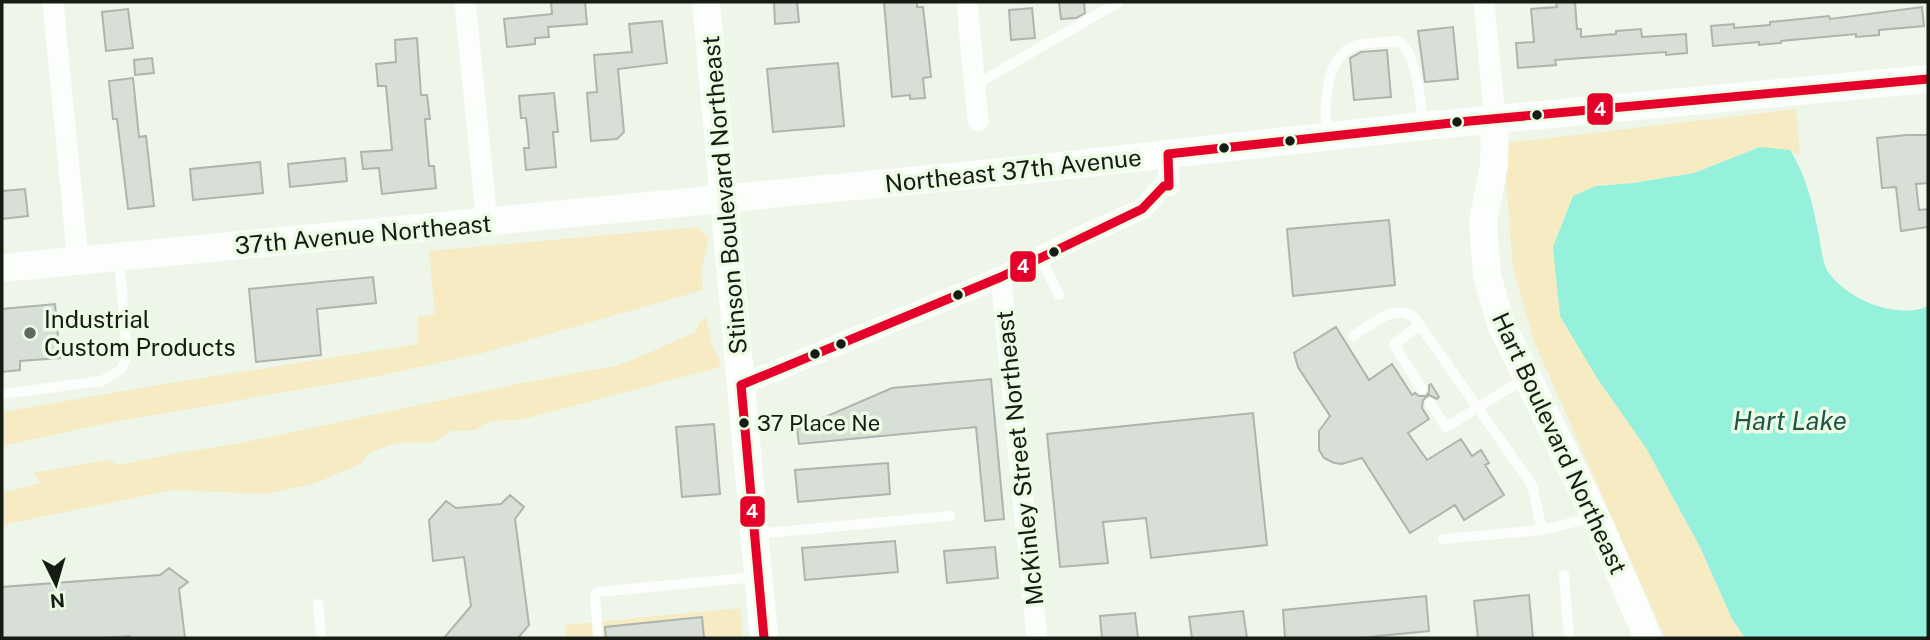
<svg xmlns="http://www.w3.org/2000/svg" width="1930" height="640" font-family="'Public Sans',sans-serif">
	<rect width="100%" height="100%" fill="#edf6e9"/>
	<path fill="#f6ebc2" d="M1796,109L1800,154L1760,147L1694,173L1629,183L1596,186L1646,448L1700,547L1732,619L1746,638H1665L1534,341L1513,268L1506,180V143Z
		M697,227L708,238V242L701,272L703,290L479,354L383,375L108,423L2,446V412L165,384L418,344V317L435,314L429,251Z
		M706,317L712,347L719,358L720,367L520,420L490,421L475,430L451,431L434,442L397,443L371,452L366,455L362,463L313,484L265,494L172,490L2,525V493L41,483L33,473L108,460L119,465L183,452L241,443L522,383L615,366L635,359L695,332L701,320Z
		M740,608L743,638H566L565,625Z"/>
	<path fill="#95f1dc" d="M1760,147L1790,150C1807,177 1813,206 1819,236C1821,246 1822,259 1826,268C1834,285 1863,303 1881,307C1896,311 1914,313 1928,306V638H1745L1732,619L1700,547L1646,448L1597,378L1560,316L1553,247L1573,196L1596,186L1633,183L1694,173Z"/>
	<path fill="#d7dfd7" stroke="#adb5ac" stroke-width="2" d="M551,2H585L587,24L548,27L549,37L535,38V44L507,47L504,19L552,14Z
		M774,2H797L799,22L775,24Z
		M884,2H917V7H923L931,77L923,78L925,98L910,99V95L892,97Z
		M1059,2H1084L1085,13L1076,18L1061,19Z
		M1556,2H1575L1577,29H1581V37L1616,34V31L1641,29L1642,37L1686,34L1687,53L1666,55V52L1555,60L1556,65L1518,68L1516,43L1534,42L1531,9L1557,7Z
		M1922,7L1924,26L1879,30V35L1856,37V34L1781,41V43L1759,45V42L1713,46L1711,26L1734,24V28L1770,25V22L1829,16L1830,19Z
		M1032,8L1035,38L1011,40L1009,10Z
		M128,9L133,48L106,51L102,12Z
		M662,21L667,63L618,69L624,132L617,139L591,141L587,93L597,92L594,55L632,52L629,24Z
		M1453,27L1458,79L1425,82L1418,31Z
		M417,38L421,95H427L430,119H425L429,166H434L436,188L382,194L379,168L363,169L361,152L392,150L386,86H378L376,64L396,62L395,40Z
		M1387,50L1391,97L1354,100L1350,58L1361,52Z
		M152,58L154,73L135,75L134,60Z
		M838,63L844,126L773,132L767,69Z
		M133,78L139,137L146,136L154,206L128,209L117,119H113L109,81Z
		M554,93L558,132H553L556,167L526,170L524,148H529L528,135L526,118H521L519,96Z
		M1907,135H1928V183L1916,184L1919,210L1928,209V227L1901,231L1896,187L1882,188L1877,138Z
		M345,158L347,181L290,187L288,164Z
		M260,162L263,193L193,200L190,169Z
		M25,189L28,216L2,219V191Z
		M1389,220L1395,285L1293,296L1287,229Z
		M373,277L376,303L317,309L321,355L256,362L249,289Z
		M55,304L60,358L20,361V370L2,372V309Z
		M1336,327L1369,380L1392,364L1412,395L1415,393L1419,396H1426L1429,392V385L1431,384L1439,397L1437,399L1429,395L1423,400L1422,408L1429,419L1408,433L1427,460L1461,439L1472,456L1481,450L1489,463L1485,465L1504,495L1464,520L1455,505L1410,533L1362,458L1342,464L1334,463L1324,458L1319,450V431L1330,416L1298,367L1294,353Z
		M991,379L1004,519L985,521L976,427L799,444L797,429L892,388Z
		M1253,413L1267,545L1151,558L1146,518L1103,522L1108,563L1060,567L1047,434Z
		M714,424L720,494L682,497L676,427Z
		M888,463L890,494L798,502L795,470Z
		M510,495L524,507L515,519L529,625L518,638H444L471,606L464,557L433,561L429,520L446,501L456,508L501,504Z
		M895,541L898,572L805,580L802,548Z
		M995,547L998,578L947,583L944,551Z
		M169,568L188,582L179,589L185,638H130V636L102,638H2V587L160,575Z
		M1529,595L1533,638H1478L1474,601Z
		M1426,596L1429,631L1359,638H1285L1283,610Z
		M1243,611L1247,638H1192L1189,617Z
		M1135,613L1138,638H1102L1100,616Z
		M702,617L704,638H606L605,627Z"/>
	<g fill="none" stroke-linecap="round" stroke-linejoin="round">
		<path stroke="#fcfefc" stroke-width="10" d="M975,85L1119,2
			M1327,136C1324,109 1324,58 1354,46C1367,41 1384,43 1398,41C1417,51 1421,105 1423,126
			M1040,257L1059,295
			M1419,325L1394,345L1422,389
			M1353,336C1371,325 1393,303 1414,317L1532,485L1542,530L1595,517
			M2,394L102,381L122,369L127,354L119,257
			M1430,403L1446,427L1527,377
			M755,534L950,516
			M1443,539L1542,530
			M1564,575L1569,638
			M318,604L321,638
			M598,638L595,595L598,592L756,577"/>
		<path stroke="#fcfefc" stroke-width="21" d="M53,2L78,261
			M465,2L487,223
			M967,2L978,121
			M1484,2L1495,120
			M1001,277L1037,638
			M741,385L1001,277L1080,237L1142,209L1164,186H1169L1168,154"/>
		<path stroke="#fcfefc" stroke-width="28" d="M706,2L764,638
			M1495,120L1494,165L1483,223L1487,275L1501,324L1599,524L1648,638
			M2,268L1023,170L1423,126L1928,79"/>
		<g stroke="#ecfbe4" stroke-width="14">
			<path id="bus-1" d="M1168,154L1470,121L1928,79
				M741,385L1001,277L1142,209L1164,186H1169L1168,154
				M741,385L764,638"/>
		</g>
		<use href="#bus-1" stroke="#e4002b" stroke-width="9"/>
	</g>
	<g fill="#161b13" stroke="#ecfbe4" stroke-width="2.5">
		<circle cx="1537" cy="115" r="6"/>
		<circle cx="1457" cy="122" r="6"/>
		<circle cx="1290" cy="141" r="6"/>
		<circle cx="1224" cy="148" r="6"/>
		<circle cx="1054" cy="252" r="6"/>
		<circle cx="958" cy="295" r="6"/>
		<circle cx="841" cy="344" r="6"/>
		<circle cx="815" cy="354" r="6"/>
		<circle cx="744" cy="423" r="6"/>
	</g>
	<circle fill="#61685e" stroke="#ecfbe4" stroke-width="2.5" cx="30" cy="333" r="7"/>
	<g text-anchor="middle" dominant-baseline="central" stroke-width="7" stroke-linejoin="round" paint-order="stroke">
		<g font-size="22" fill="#161b13" stroke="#ecfbe4" text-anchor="start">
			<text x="757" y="423">37 Place Ne</text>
		</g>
		<g font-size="24" fill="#161b13" stroke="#ecfbe4">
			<text transform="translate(1013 170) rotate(-6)">Northeast 37th Avenue</text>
			<text transform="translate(724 195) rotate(-95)">Stinson Boulevard Northeast</text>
			<text transform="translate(363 234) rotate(-5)">37th Avenue Northeast</text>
			<text transform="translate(1560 443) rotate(65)">Hart Boulevard Northeast</text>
			<text transform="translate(1019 458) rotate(-96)">McKinley Street Northeast</text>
		</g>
		<g font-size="24" fill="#161b13" stroke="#ecfbe4" text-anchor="start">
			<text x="44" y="319">Industrial<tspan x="44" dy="28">Custom Products</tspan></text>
		</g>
		<g font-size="26" font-style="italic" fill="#1e554b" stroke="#ecfbe4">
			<text x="1790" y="420">Hart Lake</text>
		</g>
	</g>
	<g stroke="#ecfbe4" stroke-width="2.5">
		<rect x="1586" y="92" width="28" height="34" rx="7" fill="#e4002b"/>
		<rect x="1009" y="250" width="28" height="33" rx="7" fill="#e4002b"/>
		<rect x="739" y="495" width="27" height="33" rx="7" fill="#e4002b"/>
	</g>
	<g font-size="19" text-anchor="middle" font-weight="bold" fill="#fff">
		<text x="1600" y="116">4</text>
		<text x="1023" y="273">4</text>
		<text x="752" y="518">4</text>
	</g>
	<rect width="1930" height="640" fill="none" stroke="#161b13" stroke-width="7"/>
	<g transform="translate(56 584) rotate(175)" stroke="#ecfbe4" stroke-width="5" paint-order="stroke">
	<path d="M0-5L12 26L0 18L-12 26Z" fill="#161b13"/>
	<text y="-10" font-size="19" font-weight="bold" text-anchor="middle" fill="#161b13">N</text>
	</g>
</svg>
